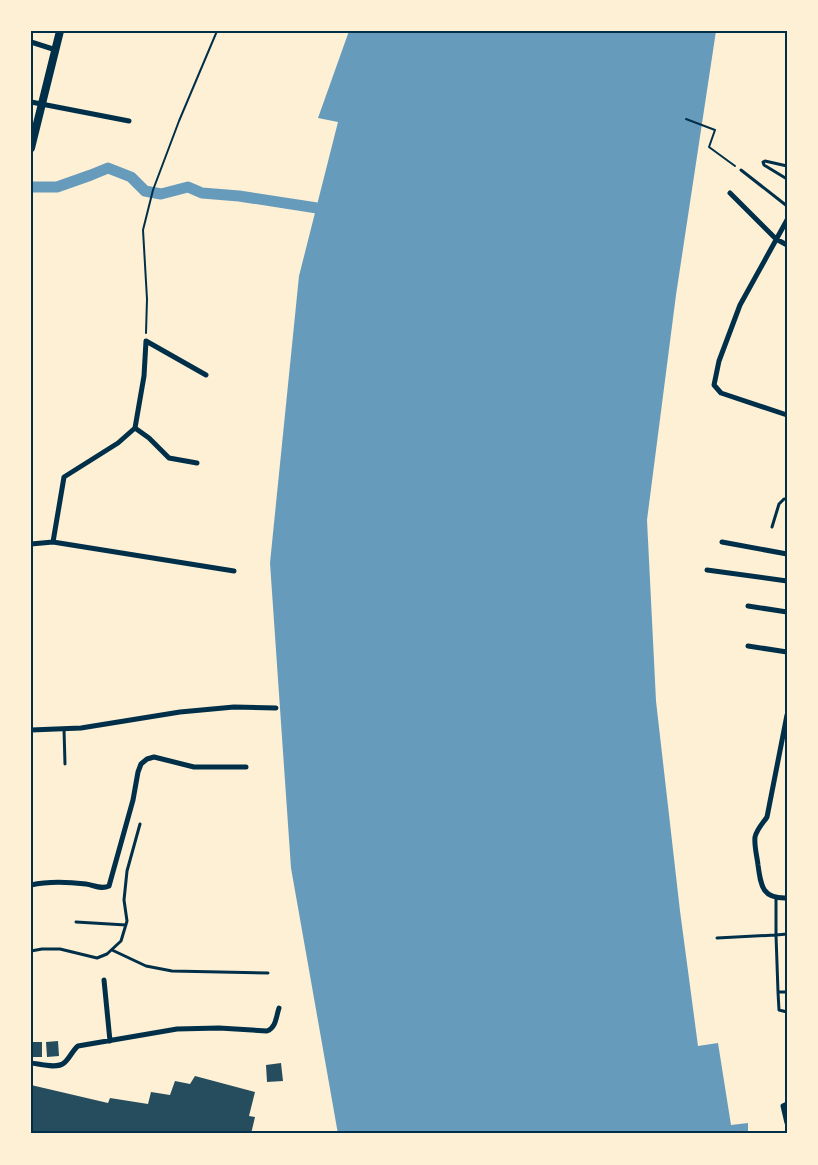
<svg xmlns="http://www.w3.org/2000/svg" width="818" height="1165" font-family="Spectral,serif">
	<rect width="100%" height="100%" fill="#fdf0d5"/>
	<path fill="#669bbc" d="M349,31H716L676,295L647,520L656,701L680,911L698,1046L718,1043L731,1125L748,1123V1134H338L291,868L270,563L299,276L338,122L318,118Z"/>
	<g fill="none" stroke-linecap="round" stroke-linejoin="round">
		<path stroke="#669bbc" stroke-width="11" d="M31,187H57L91,175L108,168L131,177L145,191L161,194L188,187L202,193L239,196L330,210"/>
	</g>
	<path fill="#264d5e" d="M58,1041L59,1056L47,1057L46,1042Z
		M31,1042H42V1057H31Z
		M281,1063L283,1081L267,1082L266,1065Z
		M195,1076L255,1092L249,1116L255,1117L251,1134H31V1085L108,1103L110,1098L148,1104L151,1092L170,1095L175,1081L190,1084Z"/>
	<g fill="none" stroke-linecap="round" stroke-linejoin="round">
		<path stroke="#003049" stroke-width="2" d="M686,119L715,130L709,147L735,166
			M146,333L147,299L143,230L153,190L179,121L217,31"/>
		<path stroke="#003049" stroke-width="3" d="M787,166L765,161L763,162L764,165L787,179
			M741,170L787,206
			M772,527L779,504L784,499H787
			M64,729L65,764
			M776,899V935L787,934
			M76,922L126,925
			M717,938L776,935L778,992H787
			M112,950L146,966L172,971L268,973
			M31,951L42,949H60L97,958L107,954L121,941L127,921L124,900L127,871L140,824
			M778,992L779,1010L787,1012"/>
		<path stroke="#003049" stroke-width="5" d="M31,42L56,50
			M31,102L129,121
			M730,193L776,239L787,245
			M787,220L740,305L719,361L714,385L721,393L787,415
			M135,428L149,438L169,458L197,463
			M53,542L64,477L118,443L135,428L144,376L146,341L206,375
			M722,542L787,554
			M31,544L53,542L234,571
			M707,570L787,581
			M748,606L787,612
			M748,646L787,652
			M787,715L767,817C763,823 757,829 755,837C754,846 757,856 758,865C761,886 762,899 787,898
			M31,730L81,728L180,712L234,707L276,708
			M31,885C49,881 68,882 86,884C94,885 101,890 109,886L133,800L138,772L141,764L147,759L154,757L194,767H246
			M104,980L110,1041
			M31,1063C40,1064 57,1069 64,1063C70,1058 72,1051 78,1046L177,1029L219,1028L267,1031C276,1028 276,1017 279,1008
			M787,1104L783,1106L787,1123"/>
		<path stroke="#003049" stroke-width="8" d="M31,148L60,31"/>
	</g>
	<rect width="818" height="1165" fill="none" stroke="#fdf0d5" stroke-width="65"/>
	<rect x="32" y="32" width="754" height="1100" fill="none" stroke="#003049" stroke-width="2"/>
</svg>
